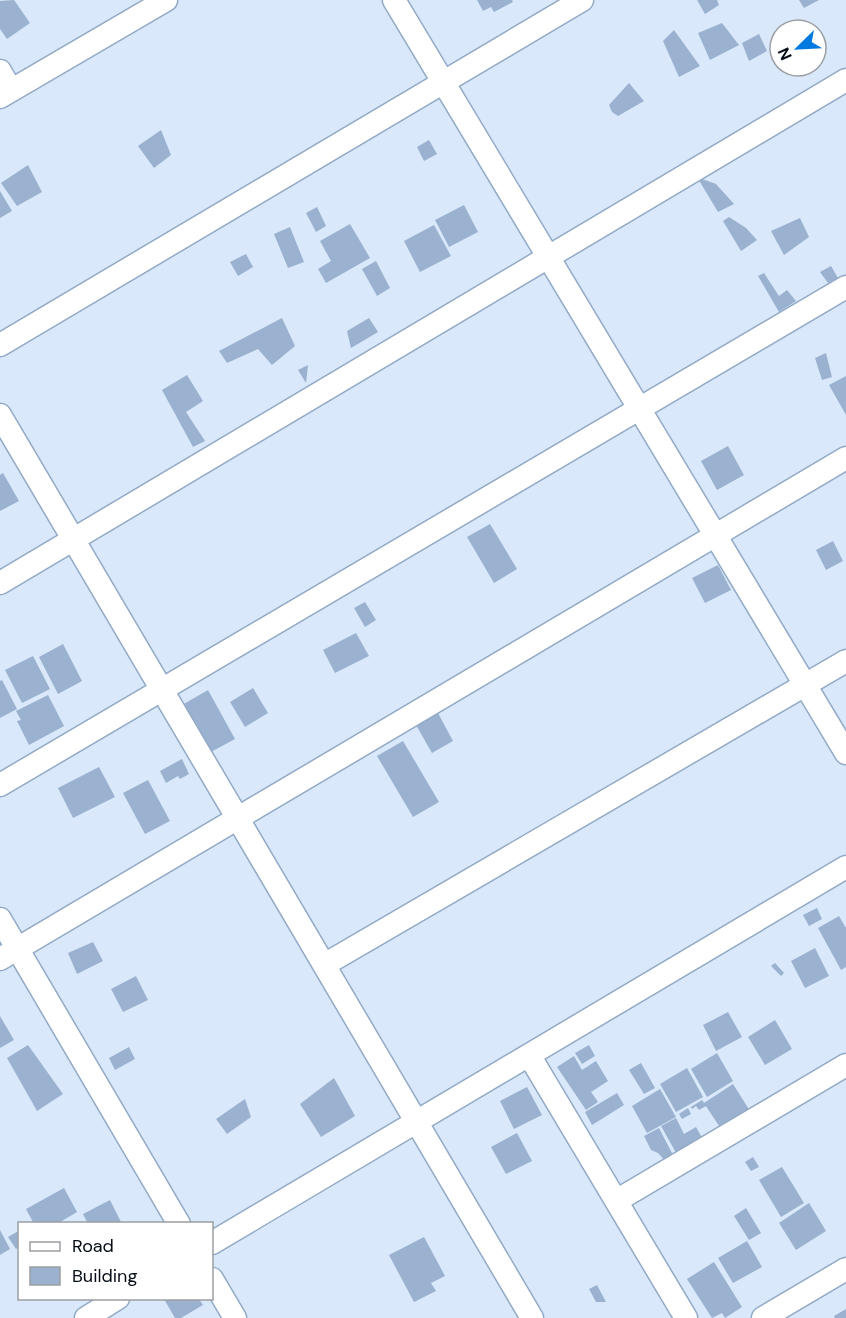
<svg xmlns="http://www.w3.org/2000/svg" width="846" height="1318" font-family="'DM Sans',sans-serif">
	<rect width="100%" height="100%" fill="#d9e8fa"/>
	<path fill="#9ab2cf" d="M14,0L30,23L7,39L0,29V1Z
		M477,0H512L513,2L494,12L491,7L483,11Z
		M697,0H717L719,5L705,14Z
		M799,0H819L804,8Z
		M722,23L739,45L710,60L698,33Z
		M674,30L700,66L679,77L663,41Z
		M759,34L767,51L749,61L742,43Z
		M629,83L644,101L618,116L612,112L609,105Z
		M161,130L171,155L154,168L138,146Z
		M429,140L437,154L424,161L417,147Z
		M28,165L42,192L17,206L1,183Z
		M697,177L716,184L734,204L718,212Z
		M0,191L12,211L0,218Z
		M464,205L478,232L449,247L435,220Z
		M317,207L326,226L316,232L306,213Z
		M729,217L746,228L757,240L741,251L723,221Z
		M800,218L809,237L784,255L771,231Z
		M350,224L370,258L326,283L318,269L331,261L320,241Z
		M434,225L451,256L420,272L404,241Z
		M290,227L304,262L288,268L274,234Z
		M246,254L253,267L238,276L230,262Z
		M376,261L390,288L377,296L362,269Z
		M831,266L838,278L828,283L820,272Z
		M764,273L779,296L787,290L796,301L779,312L758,276Z
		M282,318L295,346L272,365L258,349L227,363L219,351Z
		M369,318L378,332L351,348L347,331Z
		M826,353L832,377L822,380L815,358Z
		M308,365L306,383L298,370Z
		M187,375L203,401L186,412L205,441L193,447L162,390Z
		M846,376V415L829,385Z
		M728,446L744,475L717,490L701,461Z
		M3,473L19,501L0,511V475Z
		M490,524L517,569L494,583L467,537Z
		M833,541L843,561L826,570L816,550Z
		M718,565L731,590L705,603L692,578Z
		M365,602L376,620L365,627L354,608Z
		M356,633L369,656L335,673L323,650Z
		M63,644L82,681L58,694L39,657Z
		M33,656L50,689L22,703L5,670Z
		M2,680L17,709L0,718V681Z
		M253,688L268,713L245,727L230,702Z
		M208,690L235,739L209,753L182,705Z
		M48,695L64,726L29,745L17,721L21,720L16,711Z
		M438,713L453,741L432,753L416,725Z
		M403,741L439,802L413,817L377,756Z
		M182,759L189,774L180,779L178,776L166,783L160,771Z
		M99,767L115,797L73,818L58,788Z
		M148,780L170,821L145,834L123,793Z
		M817,908L822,919L809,926L803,915Z
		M839,916L846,928V967L841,970L818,928Z
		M93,942L103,961L77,974L68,953Z
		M815,948L829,976L805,988L791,961Z
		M775,963L784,973L781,976L771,966Z
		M136,976L148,1000L123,1012L111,989Z
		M728,1012L742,1037L716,1051L703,1025Z
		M0,1016L14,1040L0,1048Z
		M775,1020L792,1049L765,1065L748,1037Z
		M28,1045L63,1094L37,1111L7,1058Z
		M589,1045L595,1056L582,1064L575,1053Z
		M129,1047L135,1059L115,1070L109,1058Z
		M717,1053L733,1081L707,1097L691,1069Z
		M574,1056L582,1070L596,1061L608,1081L591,1092L598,1102L586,1110L557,1067Z
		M641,1063L655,1088L644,1094L629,1070Z
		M687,1068L703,1097L676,1112L660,1084Z
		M334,1078L355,1116L321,1137L300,1104Z
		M733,1084L750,1111L721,1129L704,1103Z
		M527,1087L542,1115L514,1129L500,1101Z
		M660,1089L676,1117L647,1133L632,1106Z
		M617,1093L624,1105L592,1125L585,1112Z
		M245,1099L251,1117L227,1134L216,1119Z
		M702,1100L706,1106L699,1110L696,1106L692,1109L691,1107Z
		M688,1108L691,1114L682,1119L679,1114Z
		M676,1118L684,1134L696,1127L705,1143L679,1158L661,1126Z
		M659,1128L674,1157L667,1163L658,1153L651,1150L644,1136Z
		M517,1133L532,1161L506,1174L491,1147Z
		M753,1157L759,1167L751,1171L745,1162Z
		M782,1167L804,1203L781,1217L759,1180Z
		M64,1188L77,1212L57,1224H34L26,1209Z
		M110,1200L122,1224H88L83,1214Z
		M809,1203L826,1231L796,1250L779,1223Z
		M746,1208L761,1233L749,1240L734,1216Z
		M0,1230L10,1249L0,1255Z
		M20,1230V1247L16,1249L8,1237Z
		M424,1237L445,1276L431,1283L436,1291L414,1302L389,1255Z
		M747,1241L762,1267L733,1283L718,1258Z
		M714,1262L742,1307L725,1318L722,1313L712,1318L687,1279Z
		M597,1285L606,1302H596L589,1289Z
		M164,1299H199L203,1305L181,1318H175Z
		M846,1309V1318H835L834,1316Z"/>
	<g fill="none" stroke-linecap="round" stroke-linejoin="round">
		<g stroke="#92aac6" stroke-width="25">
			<path id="street" d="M394,0L846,753
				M0,71L11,90
				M0,97L166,0
				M0,345L582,0
				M0,415L532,1318
				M0,583L846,80
				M0,785L846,287
				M0,919L179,1224
				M0,959L846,458
				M324,965L846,661
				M529,1055L686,1318
				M616,1201L846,1065
				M212,1243L846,867
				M212,1279L235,1318
				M86,1318L118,1298
				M763,1318L846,1269"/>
		</g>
		<use href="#street" stroke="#fff" stroke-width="22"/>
	</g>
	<rect x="18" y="1222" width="195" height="78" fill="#ffffff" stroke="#9b9ea2" stroke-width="1.5"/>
	<rect x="30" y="1242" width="30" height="9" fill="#ffffff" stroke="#9b9ea2" stroke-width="1.5"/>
	<text x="72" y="1252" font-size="18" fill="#050c16">Road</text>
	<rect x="30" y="1267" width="30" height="18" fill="#9ab2cf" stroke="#9b9ea2" stroke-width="1.5"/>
	<text x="72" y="1282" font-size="18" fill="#050c16">Building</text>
	<g transform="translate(798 48) rotate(246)"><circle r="28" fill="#ffffff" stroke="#9b9ea2" stroke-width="1.5"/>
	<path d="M0-4.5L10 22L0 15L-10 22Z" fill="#0179e0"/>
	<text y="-9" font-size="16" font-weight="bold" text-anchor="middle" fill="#050c16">N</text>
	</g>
</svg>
